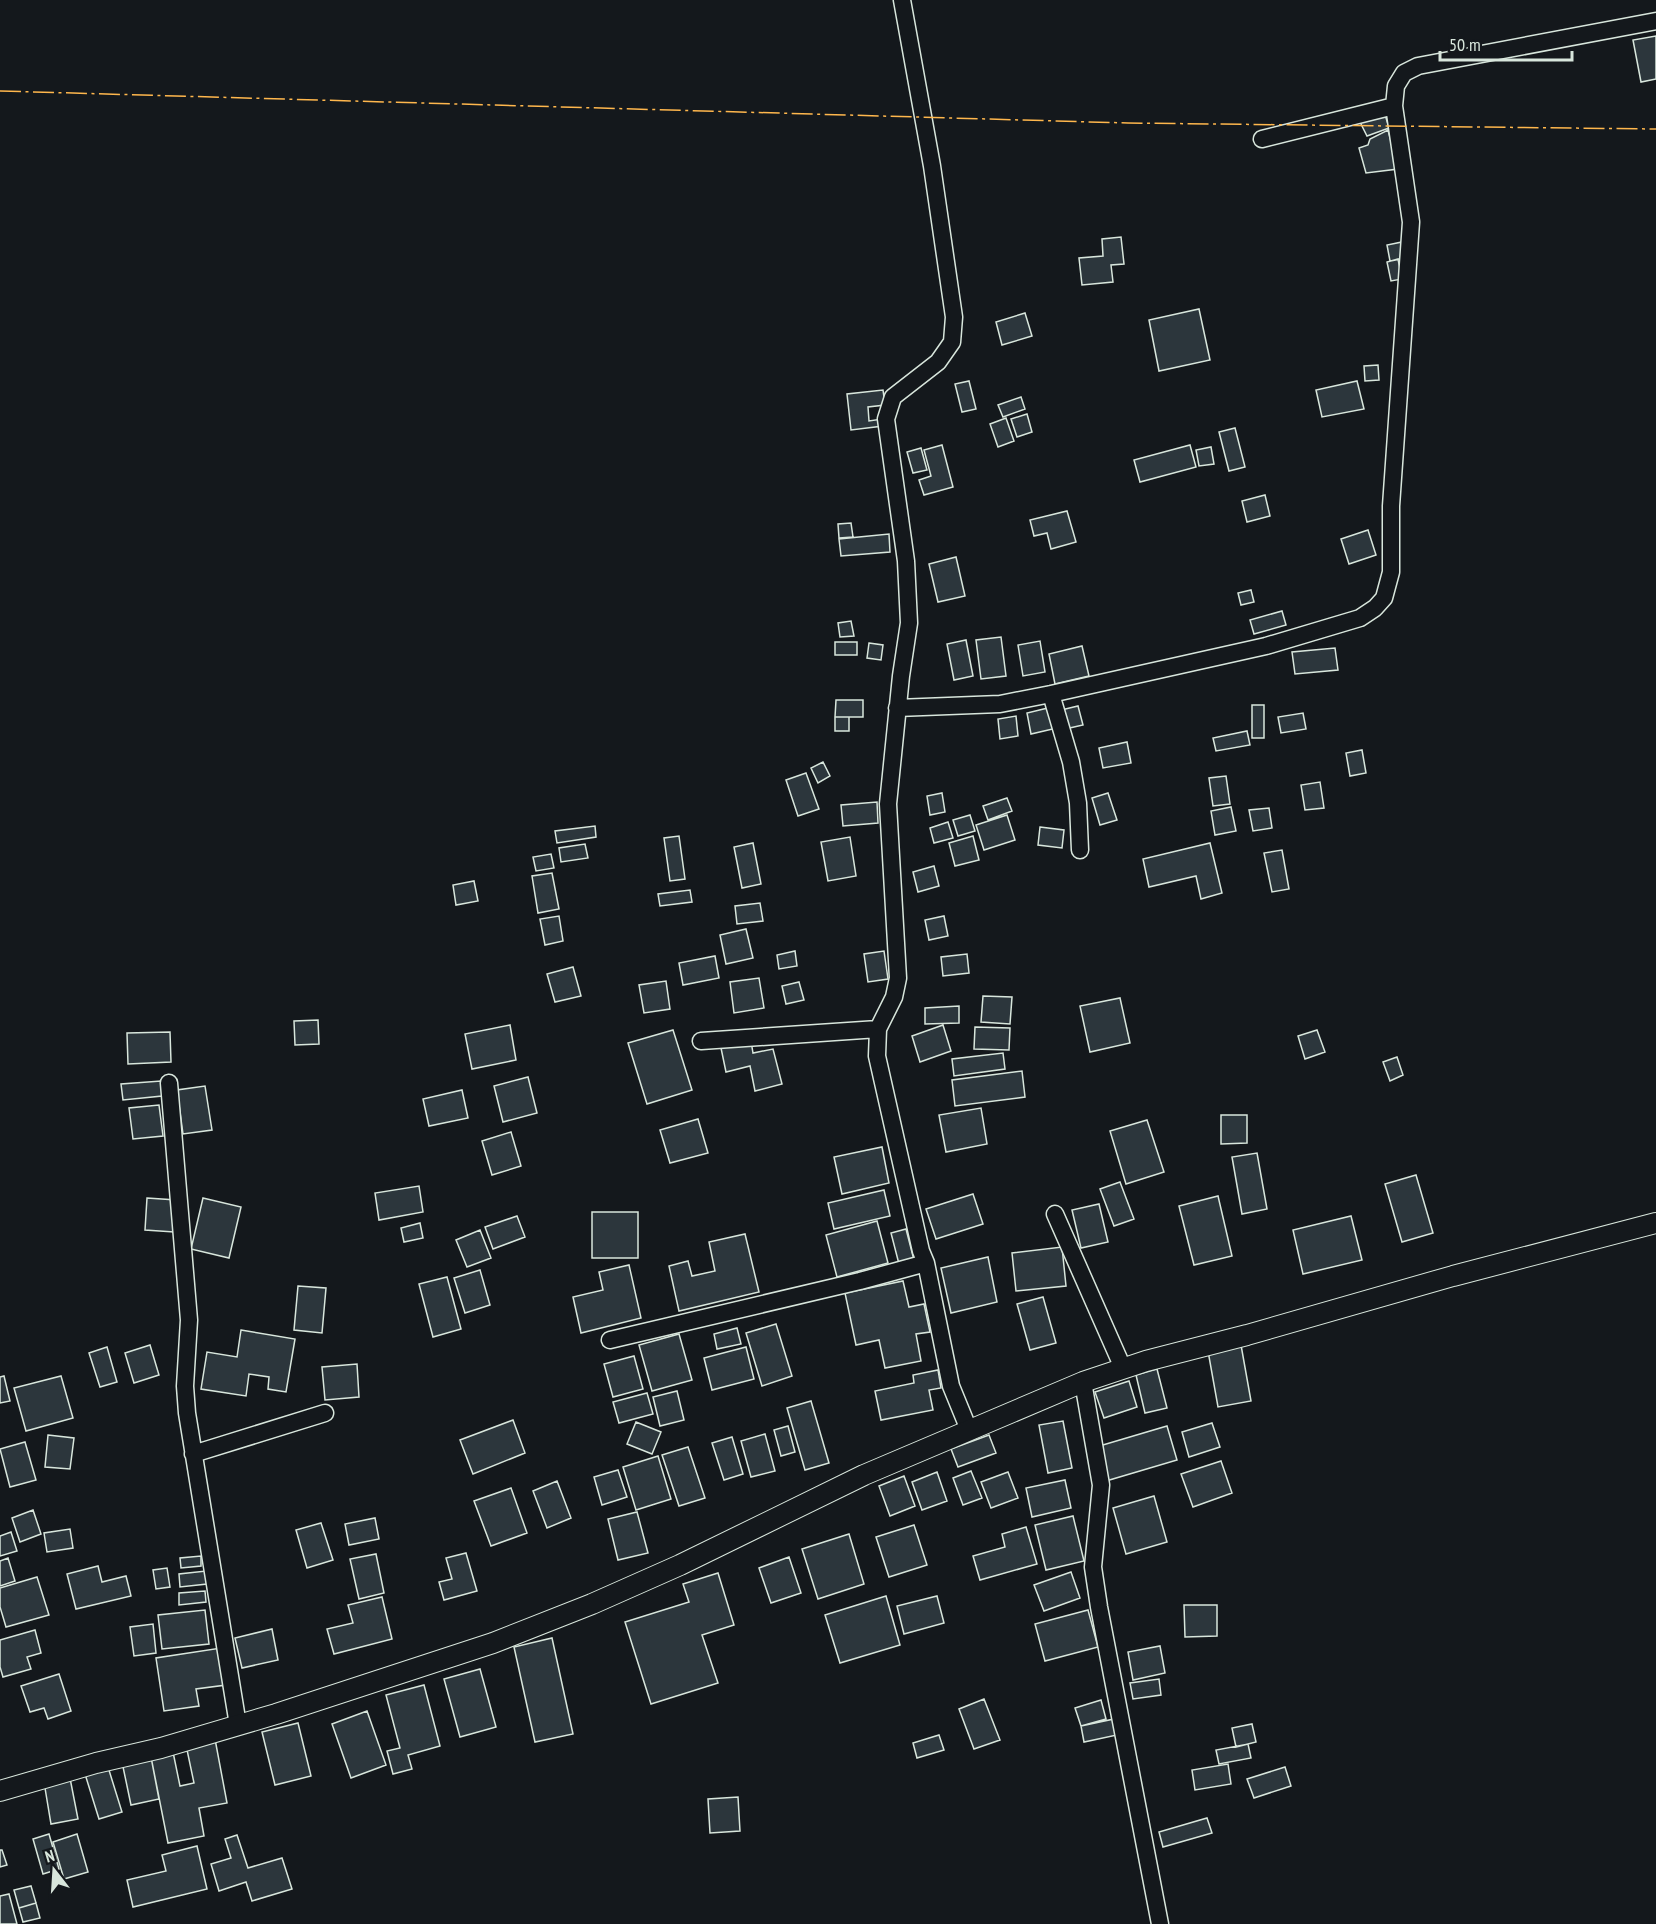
<svg xmlns="http://www.w3.org/2000/svg" width="1656" height="1924" font-family="'PT Sans Narrow',sans-serif">
	<rect width="100%" height="100%" fill="#14181c"/>
	<path fill="#2c363c" stroke="#d8e6dc" stroke-width="1.5" d="M1656,36V79L1641,82L1633,40Z
		M1384,111L1389,128L1367,136L1358,118Z
		M1388,130L1398,169L1366,173L1359,148L1368,145L1370,139Z
		M1121,237L1124,264L1111,265L1113,282L1082,285L1079,258L1103,256L1102,239Z
		M1402,242L1406,258L1390,261L1387,245Z
		M1398,259L1402,279L1391,281L1387,262Z
		M1199,309L1210,360L1159,371L1149,320Z
		M1025,313L1032,336L1002,345L996,322Z
		M1378,365L1379,380L1365,381L1364,366Z
		M969,381L976,409L962,412L955,384Z
		M1357,381L1364,409L1322,417L1316,390Z
		M883,390L885,405L868,407L869,421L882,419L883,426L851,430L847,394Z
		M1021,397L1025,409L1003,417L998,405Z
		M1027,414L1032,432L1017,437L1011,419Z
		M1006,418L1014,441L998,447L990,424Z
		M1235,428L1245,467L1229,471L1219,432Z
		M942,445L953,487L924,495L919,480L931,476L924,450Z
		M1190,445L1196,467L1140,482L1134,460Z
		M1211,447L1214,464L1199,466L1196,450Z
		M921,448L927,470L913,473L907,452Z
		M1265,495L1270,516L1247,522L1242,501Z
		M1067,511L1076,542L1051,549L1047,533L1034,536L1030,520Z
		M851,523L853,537L839,538L838,524Z
		M1368,530L1376,555L1349,564L1341,539Z
		M889,534L890,552L841,556L839,539Z
		M956,557L965,596L938,602L929,564Z
		M1251,590L1254,602L1241,605L1238,593Z
		M1282,611L1286,625L1254,634L1250,620Z
		M851,621L854,636L840,637L838,623Z
		M1001,637L1006,676L981,679L976,640Z
		M966,640L973,676L954,680L947,644Z
		M1040,641L1045,672L1023,676L1018,645Z
		M835,642H857V655H835Z
		M869,643L883,645L881,660L867,658Z
		M1082,646L1089,676L1055,684L1049,654Z
		M1335,648L1338,670L1295,674L1292,652Z
		M836,700H863V717H835Z
		M1252,705H1264V738H1252Z
		M1078,706L1083,725L1065,729L1061,710Z
		M1052,707L1057,728L1031,734L1027,713Z
		M1303,713L1306,729L1281,733L1278,717Z
		M1016,716L1018,736L1000,739L998,719Z
		M835,717H849V731H835Z
		M1247,731L1250,745L1216,751L1213,738Z
		M1127,742L1131,763L1103,768L1099,748Z
		M1362,750L1366,773L1350,776L1346,753Z
		M823,762L830,776L818,783L811,768Z
		M806,773L819,809L798,816L786,780Z
		M1226,776L1230,804L1213,806L1209,778Z
		M1320,782L1324,808L1305,810L1301,785Z
		M942,793L945,812L930,815L927,796Z
		M1108,793L1117,820L1100,825L1092,798Z
		M1007,798L1012,811L988,820L983,806Z
		M877,802L878,823L843,826L841,805Z
		M1231,807L1236,831L1215,835L1211,811Z
		M1269,808L1272,828L1253,831L1249,810Z
		M970,815L975,831L958,836L953,820Z
		M1007,815L1015,840L984,850L976,825Z
		M948,822L953,838L934,843L930,828Z
		M595,826L596,837L557,843L555,831Z
		M1040,827L1064,830L1062,848L1038,845Z
		M679,836L685,879L670,881L664,838Z
		M973,836L979,860L955,866L949,843Z
		M850,837L856,876L828,881L821,842Z
		M753,843L761,884L742,888L734,847Z
		M1210,843L1222,893L1201,899L1196,876L1149,887L1143,859Z
		M585,844L588,858L561,862L559,848Z
		M1282,850L1289,889L1272,892L1264,853Z
		M551,854L554,868L536,871L533,857Z
		M934,866L939,886L918,892L913,872Z
		M552,873L559,909L538,913L532,876Z
		M474,881L478,901L456,905L453,885Z
		M690,890L692,902L660,906L658,894Z
		M760,903L763,921L737,924L735,906Z
		M559,916L563,941L545,945L540,919Z
		M944,916L948,936L929,940L925,920Z
		M746,929L753,958L726,964L720,935Z
		M795,951L797,966L779,969L777,955Z
		M884,951L888,979L868,982L864,954Z
		M967,954L969,973L943,976L941,957Z
		M715,956L719,978L683,985L679,963Z
		M573,967L581,996L555,1002L547,974Z
		M759,978L764,1008L734,1013L730,982Z
		M666,981L670,1009L644,1013L639,985Z
		M799,982L804,1000L786,1004L782,986Z
		M983,996L1012,997L1010,1024L981,1022Z
		M1120,998L1130,1043L1090,1052L1080,1006Z
		M959,1006V1023L925,1024V1008Z
		M318,1020L319,1044L295,1045L294,1021Z
		M510,1025L516,1060L472,1069L465,1034Z
		M943,1025L951,1051L920,1062L912,1036Z
		M975,1027L1010,1028L1009,1050L974,1049Z
		M673,1030L692,1090L647,1104L628,1043Z
		M1317,1030L1325,1052L1305,1059L1298,1036Z
		M170,1032L171,1062L128,1064L127,1033Z
		M751,1041L753,1053L773,1049L782,1084L755,1091L750,1066L726,1072L721,1048Z
		M1003,1053L1005,1069L954,1076L952,1059Z
		M1397,1057L1403,1075L1390,1081L1383,1062Z
		M1022,1071L1025,1097L955,1106L952,1080Z
		M528,1077L537,1113L503,1122L494,1086Z
		M161,1081L162,1096L123,1100L121,1084Z
		M205,1086L212,1130L183,1134L177,1090Z
		M462,1090L468,1118L429,1126L423,1099Z
		M159,1105L163,1136L133,1139L129,1108Z
		M981,1108L987,1144L946,1152L939,1115Z
		M1221,1115H1247V1143L1221,1144Z
		M698,1119L708,1153L670,1163L660,1130Z
		M1147,1120L1164,1172L1126,1184L1110,1131Z
		M511,1132L521,1166L492,1175L482,1141Z
		M882,1147L889,1183L842,1194L834,1157Z
		M1257,1153L1267,1209L1242,1214L1232,1157Z
		M1416,1175L1433,1233L1402,1242L1385,1184Z
		M1120,1182L1134,1219L1114,1226L1100,1189Z
		M419,1186L423,1212L379,1220L375,1193Z
		M884,1190L890,1216L834,1229L828,1203Z
		M973,1194L983,1224L936,1239L926,1209Z
		M1218,1196L1232,1256L1194,1265L1179,1206Z
		M147,1198L176,1200L174,1232L145,1230Z
		M203,1198L241,1207L229,1258L191,1249Z
		M1099,1204L1108,1242L1081,1248L1072,1210Z
		M592,1212H638V1258H592Z
		M517,1216L525,1237L493,1249L485,1227Z
		M1351,1216L1362,1260L1303,1274L1293,1230Z
		M877,1221L888,1263L837,1277L826,1235Z
		M420,1223L423,1238L404,1242L401,1228Z
		M906,1229L914,1260L899,1264L891,1233Z
		M480,1230L491,1258L467,1267L456,1240Z
		M745,1234L759,1292L679,1311L669,1266L688,1261L692,1276L715,1271L709,1242Z
		M1062,1247L1066,1286L1016,1291L1012,1253Z
		M988,1257L997,1302L951,1313L941,1268Z
		M629,1265L641,1318L581,1333L573,1297L603,1290L599,1272Z
		M480,1270L490,1305L465,1313L454,1278Z
		M447,1277L461,1329L433,1337L419,1284Z
		M903,1281L909,1307L924,1304L930,1332L916,1334L921,1361L885,1368L879,1340L856,1345L845,1293Z
		M298,1286L326,1288L322,1333L294,1330Z
		M1043,1297L1056,1343L1030,1350L1017,1304Z
		M776,1324L792,1376L762,1386L746,1333Z
		M737,1328L741,1344L717,1349L714,1334Z
		M241,1330L295,1339L286,1392L268,1389L269,1377L249,1374L246,1396L201,1389L207,1352L237,1357Z
		M679,1334L692,1380L652,1391L639,1345Z
		M150,1345L159,1375L134,1383L125,1353Z
		M1241,1345L1251,1401L1218,1407L1208,1351Z
		M107,1347L117,1382L100,1387L89,1353Z
		M746,1347L754,1379L712,1390L704,1358Z
		M634,1356L643,1389L613,1397L604,1364Z
		M357,1364L359,1397L325,1400L322,1367Z
		M1157,1369L1167,1408L1145,1413L1136,1375Z
		M938,1370L941,1388L929,1390L933,1410L881,1420L875,1391L914,1383L913,1375Z
		M4,1376L10,1401L0,1403V1377Z
		M61,1376L73,1418L26,1431L14,1388Z
		M1129,1381L1137,1407L1104,1418L1095,1392Z
		M677,1391L684,1420L660,1426L653,1397Z
		M647,1393L653,1414L619,1423L613,1402Z
		M811,1401L829,1463L805,1470L787,1408Z
		M513,1420L525,1453L473,1474L460,1440Z
		M1063,1421L1072,1468L1048,1473L1039,1425Z
		M636,1422L661,1432L652,1454L627,1444Z
		M1212,1423L1220,1447L1189,1457L1182,1432Z
		M788,1426L795,1452L781,1456L774,1430Z
		M1167,1426L1177,1460L1106,1481L1096,1447Z
		M765,1434L775,1471L751,1477L741,1441Z
		M48,1435L74,1438L70,1469L45,1467Z
		M989,1435L996,1453L958,1467L951,1449Z
		M732,1437L743,1474L724,1480L712,1443Z
		M25,1442L36,1480L10,1487L0,1449Z
		M688,1447L705,1498L679,1506L662,1455Z
		M658,1456L671,1499L636,1510L623,1467Z
		M1221,1461L1232,1493L1193,1507L1181,1474Z
		M618,1470L627,1497L602,1505L594,1477Z
		M971,1471L982,1498L963,1505L953,1478Z
		M937,1472L947,1501L922,1510L912,1482Z
		M1008,1472L1018,1498L991,1508L981,1482Z
		M904,1476L915,1506L890,1516L879,1486Z
		M1065,1480L1071,1508L1032,1517L1026,1488Z
		M557,1481L571,1518L547,1528L533,1491Z
		M511,1488L527,1533L491,1546L474,1501Z
		M1154,1496L1167,1542L1126,1554L1113,1508Z
		M33,1510L41,1534L20,1542L12,1518Z
		M637,1512L648,1553L618,1560L608,1519Z
		M1073,1516L1084,1561L1046,1570L1035,1525Z
		M375,1518L379,1539L349,1545L345,1524Z
		M321,1523L333,1560L307,1568L296,1530Z
		M914,1525L927,1565L889,1577L876,1537Z
		M1026,1527L1037,1564L980,1580L973,1556L1005,1547L1002,1534Z
		M70,1529L73,1548L47,1552L44,1533Z
		M11,1532L17,1551L0,1556V1536Z
		M849,1534L864,1584L818,1599L802,1549Z
		M466,1553L477,1591L444,1600L439,1582L452,1579L446,1558Z
		M376,1554L384,1593L359,1599L350,1559Z
		M201,1556V1566L181,1568L180,1558Z
		M789,1557L801,1593L771,1603L759,1568Z
		M8,1558L15,1581L0,1586V1561Z
		M98,1566L102,1582L126,1576L131,1596L76,1609L67,1574Z
		M167,1568L170,1587L156,1589L153,1570Z
		M206,1571L207,1584L180,1587L179,1574Z
		M1071,1572L1080,1598L1044,1611L1034,1585Z
		M718,1573L734,1625L702,1635L718,1683L651,1704L625,1622L689,1602L683,1584Z
		M37,1577L49,1615L6,1627L0,1607V1588Z
		M205,1591L206,1602L179,1605V1593Z
		M886,1596L900,1645L840,1663L825,1615Z
		M937,1596L944,1623L904,1634L897,1606Z
		M382,1597L392,1639L334,1654L327,1629L353,1623L348,1605Z
		M1184,1605H1217V1636L1185,1637Z
		M205,1610L209,1644L162,1649L158,1615Z
		M1088,1610L1098,1647L1045,1661L1035,1624Z
		M153,1624L156,1653L134,1656L130,1627Z
		M272,1629L278,1660L242,1668L235,1638Z
		M35,1630L41,1653L27,1657L31,1669L3,1677L0,1667V1640Z
		M552,1638L573,1734L535,1742L514,1647Z
		M1160,1646L1165,1673L1133,1680L1128,1652Z
		M221,1648L226,1685L196,1689L199,1706L164,1711L156,1658Z
		M480,1669L496,1727L460,1737L444,1679Z
		M59,1674L71,1711L48,1719L44,1708L30,1712L21,1686Z
		M1159,1679L1161,1695L1133,1699L1130,1683Z
		M424,1685L440,1746L408,1755L412,1769L393,1774L387,1751L400,1748L386,1695Z
		M984,1699L1000,1740L974,1749L959,1709Z
		M1101,1700L1106,1719L1081,1726L1075,1708Z
		M367,1711L386,1765L351,1778L332,1724Z
		M1114,1719L1117,1735L1084,1742L1081,1726Z
		M298,1723L311,1776L275,1785L262,1732Z
		M1252,1724L1256,1742L1236,1747L1232,1728Z
		M939,1735L944,1750L917,1758L913,1743Z
		M215,1739L227,1803L199,1808L204,1836L168,1843L151,1757L173,1752L180,1786L194,1783L186,1745Z
		M1248,1744L1251,1758L1219,1764L1216,1750Z
		M151,1757L159,1799L131,1805L122,1762Z
		M1228,1764L1231,1784L1195,1790L1192,1770Z
		M108,1767L122,1812L99,1819L85,1774Z
		M1285,1767L1291,1786L1254,1798L1247,1779Z
		M70,1778L78,1819L51,1824L44,1782Z
		M738,1797L740,1831L710,1833L708,1799Z
		M1207,1818L1212,1833L1163,1847L1159,1832Z
		M49,1834L59,1869L43,1874L33,1839Z
		M77,1834L88,1872L64,1879L53,1842Z
		M237,1835L248,1868L282,1858L292,1889L252,1901L246,1882L219,1891L211,1864L231,1858L225,1839Z
		M197,1846L207,1889L133,1907L127,1880L166,1871L162,1855Z
		M0,1850H2L7,1865L0,1867Z
		M31,1886L36,1903L19,1908L14,1890Z
		M9,1894L17,1924H0V1896Z
		M36,1903L40,1918L23,1922L19,1908Z"/>
	<g fill="none" stroke-linecap="round" stroke-linejoin="round">
		<g stroke="#d8e6dc" stroke-width="19">
			<path id="minor" d="M902,0L932,166L954,317L952,342L938,362L893,397L886,419L906,561L909,623L901,676L888,804L898,978L894,997L878,1029L877,1056L921,1251L926,1263L951,1386L969,1430
				M1262,139L1394,106
				M1051,694L1071,762L1078,803L1080,850
				M897,708L1000,704L1051,694L1266,646L1360,618L1375,608L1384,598L1391,572V506L1411,222L1394,106L1396,86L1404,73L1418,66L1656,21
				M701,1041L878,1029
				M169,1083L189,1320L185,1386L187,1413L238,1725
				M1055,1214L1123,1368
				M610,1340L860,1281L926,1263
				M1083,1382L1101,1485L1093,1567L1099,1607L1160,1924
				M193,1454L325,1413"/>
		</g>
		<g stroke="#d8e6dc" stroke-width="22">
			<path id="tertiary" d="M0,1791L96,1763L161,1748L276,1714L493,1643L592,1604L680,1565L864,1475L1083,1382L1146,1361L1247,1335L1453,1276L1656,1223"/>
		</g>
		<use href="#minor" stroke="#14181c" stroke-width="16"/>
		<use href="#tertiary" stroke="#14181c" stroke-width="20"/>
		<path stroke="#ffb74d" stroke-width="1.5" stroke-dasharray="21 4.5 3 4.5" stroke-linecap="butt" d="M0,91L1128,123L1656,129"/>
	</g>
	<g transform="translate(54 1870) rotate(343)" stroke="#14181c" stroke-width="4.5" paint-order="stroke">
	<path d="M0-4.5L10 22L0 15L-10 22Z" fill="#d8e6dc"/>
	<text y="-9" font-size="16" font-weight="bold" text-anchor="middle" fill="#d8e6dc">N</text>
	</g>
	<path d="M1440 51v9h132v-9" fill="none" stroke="#d8e6dc" stroke-width="3"/>
	<text x="1449" y="51" font-size="18" fill="#d8e6dc" stroke="#14181c" stroke-width="4.5" paint-order="stroke">50 m</text>
</svg>
